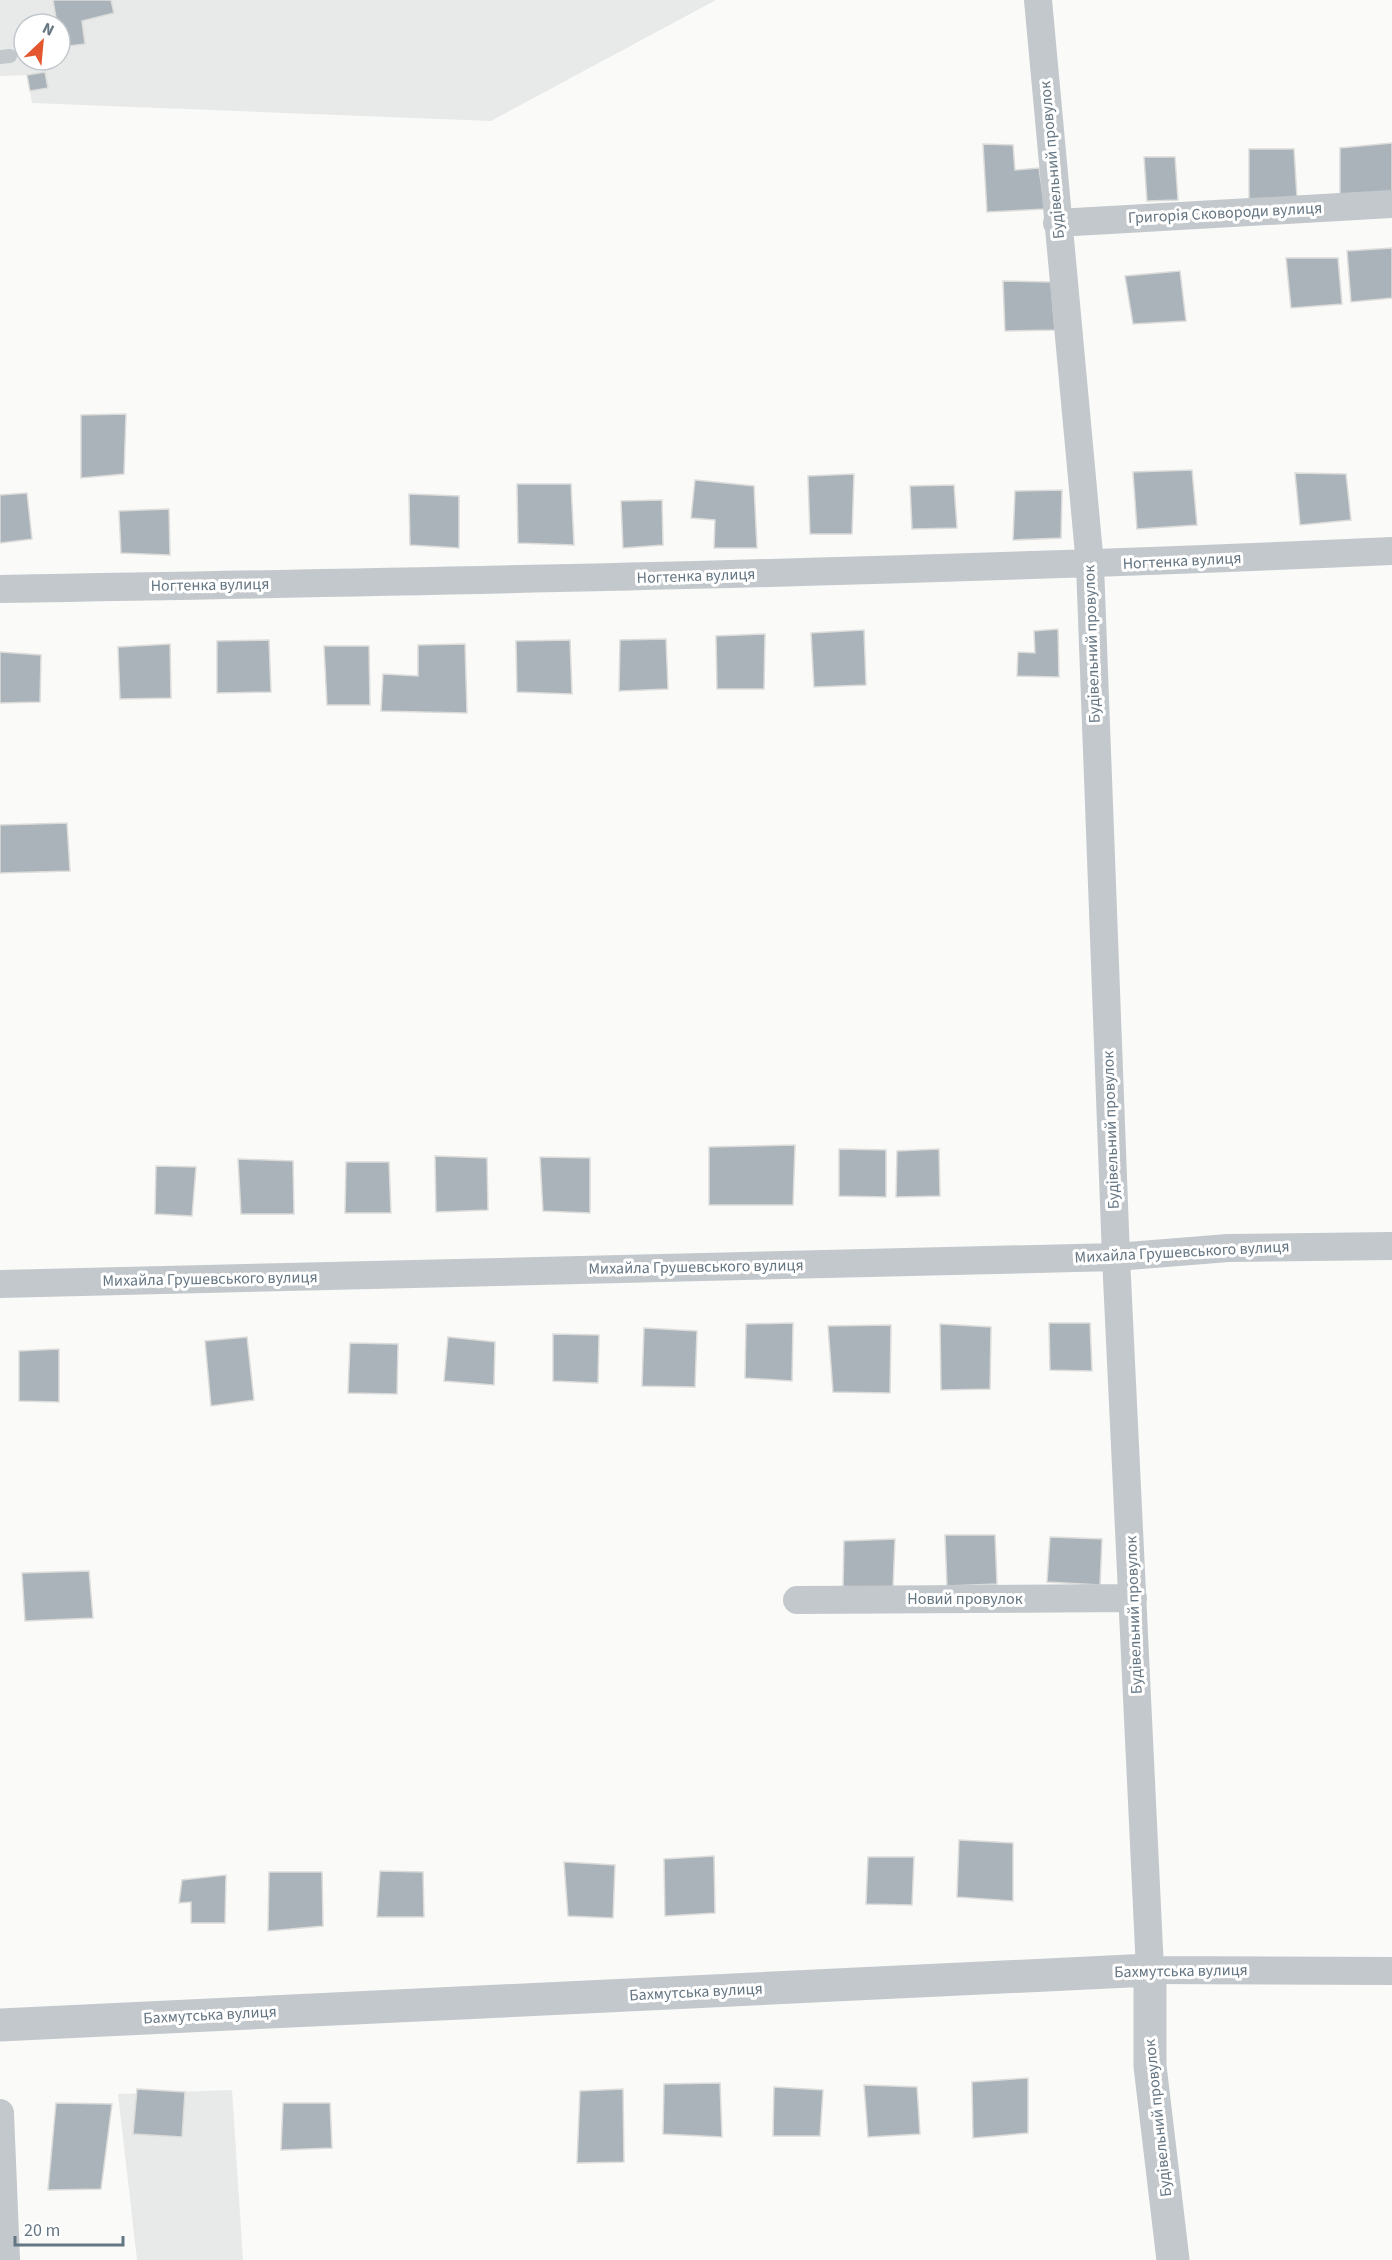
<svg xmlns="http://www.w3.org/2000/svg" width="1392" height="2260" font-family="'Source Sans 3',sans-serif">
	<rect width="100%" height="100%" fill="#fafaf8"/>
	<path fill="#e8e9e9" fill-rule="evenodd" d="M0,0H716L491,121L32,103L27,75L0,76ZM24,24H60V60H24Z
		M232,2090L243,2260H137L118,2094Z"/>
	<path fill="#aab3b9" stroke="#dcdcda" stroke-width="1.5" d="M53,0H111L114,13L82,21L85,44L60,47V24H57Z
		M45,72L48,88L30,91L27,75Z
		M1392,143V192L1340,198V148Z
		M983,144L1013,145L1015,170L1039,168L1045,209L987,212Z
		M1249,149H1294L1297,198L1249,200Z
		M1144,157H1175L1178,200L1147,201Z
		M1392,248V298L1351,302L1347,251Z
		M1286,258H1338L1342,304L1291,308Z
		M1180,271L1186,321L1133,324L1125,276Z
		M1003,281L1051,282L1055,330L1005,331Z
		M126,414L124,474L81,478V415Z
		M1192,470L1197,525L1137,529L1133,472Z
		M1295,473L1346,474L1351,520L1300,525Z
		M854,474L852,534H810L808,476Z
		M695,480L754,486L757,548H714L715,520L691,518Z
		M517,484H571L574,545L518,543Z
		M954,485L957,528L912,529L910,486Z
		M1062,490L1061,538L1013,540L1015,491Z
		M27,493L32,539L0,543V495Z
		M409,494L459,496V548L410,545Z
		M662,500L663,545L623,548L621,501Z
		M169,509L170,555L121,553L119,511Z
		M1058,629L1059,677L1017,676L1018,652L1035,653L1034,631Z
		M864,630L866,685L814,687L811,633Z
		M765,634L764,689H717L716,636Z
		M666,639L668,689L619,691L620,640Z
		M269,640L271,692L217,693V641Z
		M570,640L572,694L517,692L516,641Z
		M170,644L171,698L120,699L118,647Z
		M465,644L467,713L381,711L383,674L418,676V645Z
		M324,646H369L370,705H327Z
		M0,652L41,655L40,702L0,703Z
		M67,823L70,871L0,873V825Z
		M795,1145L793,1205H709V1147Z
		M839,1149L886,1150V1197L839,1196Z
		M939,1149L940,1196L896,1197L897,1151Z
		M435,1156L487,1158L488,1210L436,1212Z
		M540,1157L590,1158V1213L543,1211Z
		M238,1159L293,1161L294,1214H241Z
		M346,1162H389L391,1213H345Z
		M156,1166L196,1167L192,1216L155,1214Z
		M793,1323L792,1381L745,1378L746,1324Z
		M1049,1323H1090L1092,1371L1050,1370Z
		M940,1324L991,1327L990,1389L941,1390Z
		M891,1325L890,1393L833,1392L828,1326Z
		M644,1328L697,1331L695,1387L642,1386Z
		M553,1334L599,1335L598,1383L553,1381Z
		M247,1337L254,1400L211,1406L205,1341Z
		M448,1337L495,1342L494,1385L444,1381Z
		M350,1343L398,1344L397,1394L348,1393Z
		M59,1349V1402L19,1401V1351Z
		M945,1535H995L997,1584L947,1586Z
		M1050,1537L1102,1539L1100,1585L1047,1582Z
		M895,1539L893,1587L843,1588L844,1541Z
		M89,1571L93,1618L25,1621L22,1573Z
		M959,1840L1013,1843V1901L957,1897Z
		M714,1856L715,1913L665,1916L664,1859Z
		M868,1857H914L912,1905L866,1904Z
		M564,1862L615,1865L613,1918L568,1916Z
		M380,1871L423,1872L424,1917H377Z
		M269,1872H322L323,1926L268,1931Z
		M226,1875L225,1923H191V1902L179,1903L182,1880Z
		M1028,2078V2133L973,2138L972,2082Z
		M720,2083L722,2137L663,2134L664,2084Z
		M864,2085L917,2087L920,2134L868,2137Z
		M774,2087L823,2090L820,2136H773Z
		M137,2089L185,2092L182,2137L133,2134Z
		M623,2089L624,2162L577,2163L580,2091Z
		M56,2103L112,2104L101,2189L48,2190Z
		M283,2103H330L332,2148L281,2150Z"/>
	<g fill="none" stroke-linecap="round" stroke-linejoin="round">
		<path stroke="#c3c8cc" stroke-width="14" d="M0,57L10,56"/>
		<path stroke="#c3c8cc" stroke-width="28" d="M1038,0L1090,565L1116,1257L1150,1970L1392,1971
			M1057,223L1392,204
			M0,589C464,581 928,572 1392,551
			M0,1284L1116,1257L1228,1248L1392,1246
			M797,1600L1133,1598
			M0,2113L6,2260"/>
		<path stroke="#c3c8cc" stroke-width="33" d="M0,2025L1150,1970V2066L1173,2260"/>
	</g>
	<g text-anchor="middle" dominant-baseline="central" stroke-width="6" stroke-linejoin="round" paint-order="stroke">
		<g font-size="16" fill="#657683" stroke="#fff">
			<text transform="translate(1052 160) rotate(-95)">Будівельний провулок</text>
			<text transform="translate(1225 213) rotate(-3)">Григорія Сковороди вулиця</text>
			<text transform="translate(1182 561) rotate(-3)">Ногтенка вулиця</text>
			<text transform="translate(696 576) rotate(-2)">Ногтенка вулиця</text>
			<text transform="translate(210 585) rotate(-1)">Ногтенка вулиця</text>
			<text transform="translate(1092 644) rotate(-92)">Будівельний провулок</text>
			<text transform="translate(1111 1130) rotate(-92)">Будівельний провулок</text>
			<text transform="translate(1182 1252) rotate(-3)">Михайла Грушевського вулиця</text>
			<text transform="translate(696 1267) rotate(-1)">Михайла Грушевського вулиця</text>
			<text transform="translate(210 1279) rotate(-1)">Михайла Грушевського вулиця</text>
			<text x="965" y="1599">Новий провулок</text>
			<text transform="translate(1134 1615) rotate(-92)">Будівельний провулок</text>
			<text transform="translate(1181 1971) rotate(-1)">Бахмутська вулиця</text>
			<text transform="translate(696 1992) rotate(-3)">Бахмутська вулиця</text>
			<text transform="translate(210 2015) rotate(-3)">Бахмутська вулиця</text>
			<text transform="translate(1158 2118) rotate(-96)">Будівельний провулок</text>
		</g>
	</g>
	<g transform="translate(42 42) rotate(26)"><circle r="28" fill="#ffffff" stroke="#c1c8cd" stroke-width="1.5"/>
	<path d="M0-4.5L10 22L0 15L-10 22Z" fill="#e4572e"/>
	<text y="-9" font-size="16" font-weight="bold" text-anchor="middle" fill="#657683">N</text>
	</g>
	<path d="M15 2236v9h108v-9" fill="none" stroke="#657683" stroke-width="3"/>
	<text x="24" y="2236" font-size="18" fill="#657683" stroke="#ffffff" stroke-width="4.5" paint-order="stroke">20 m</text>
</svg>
